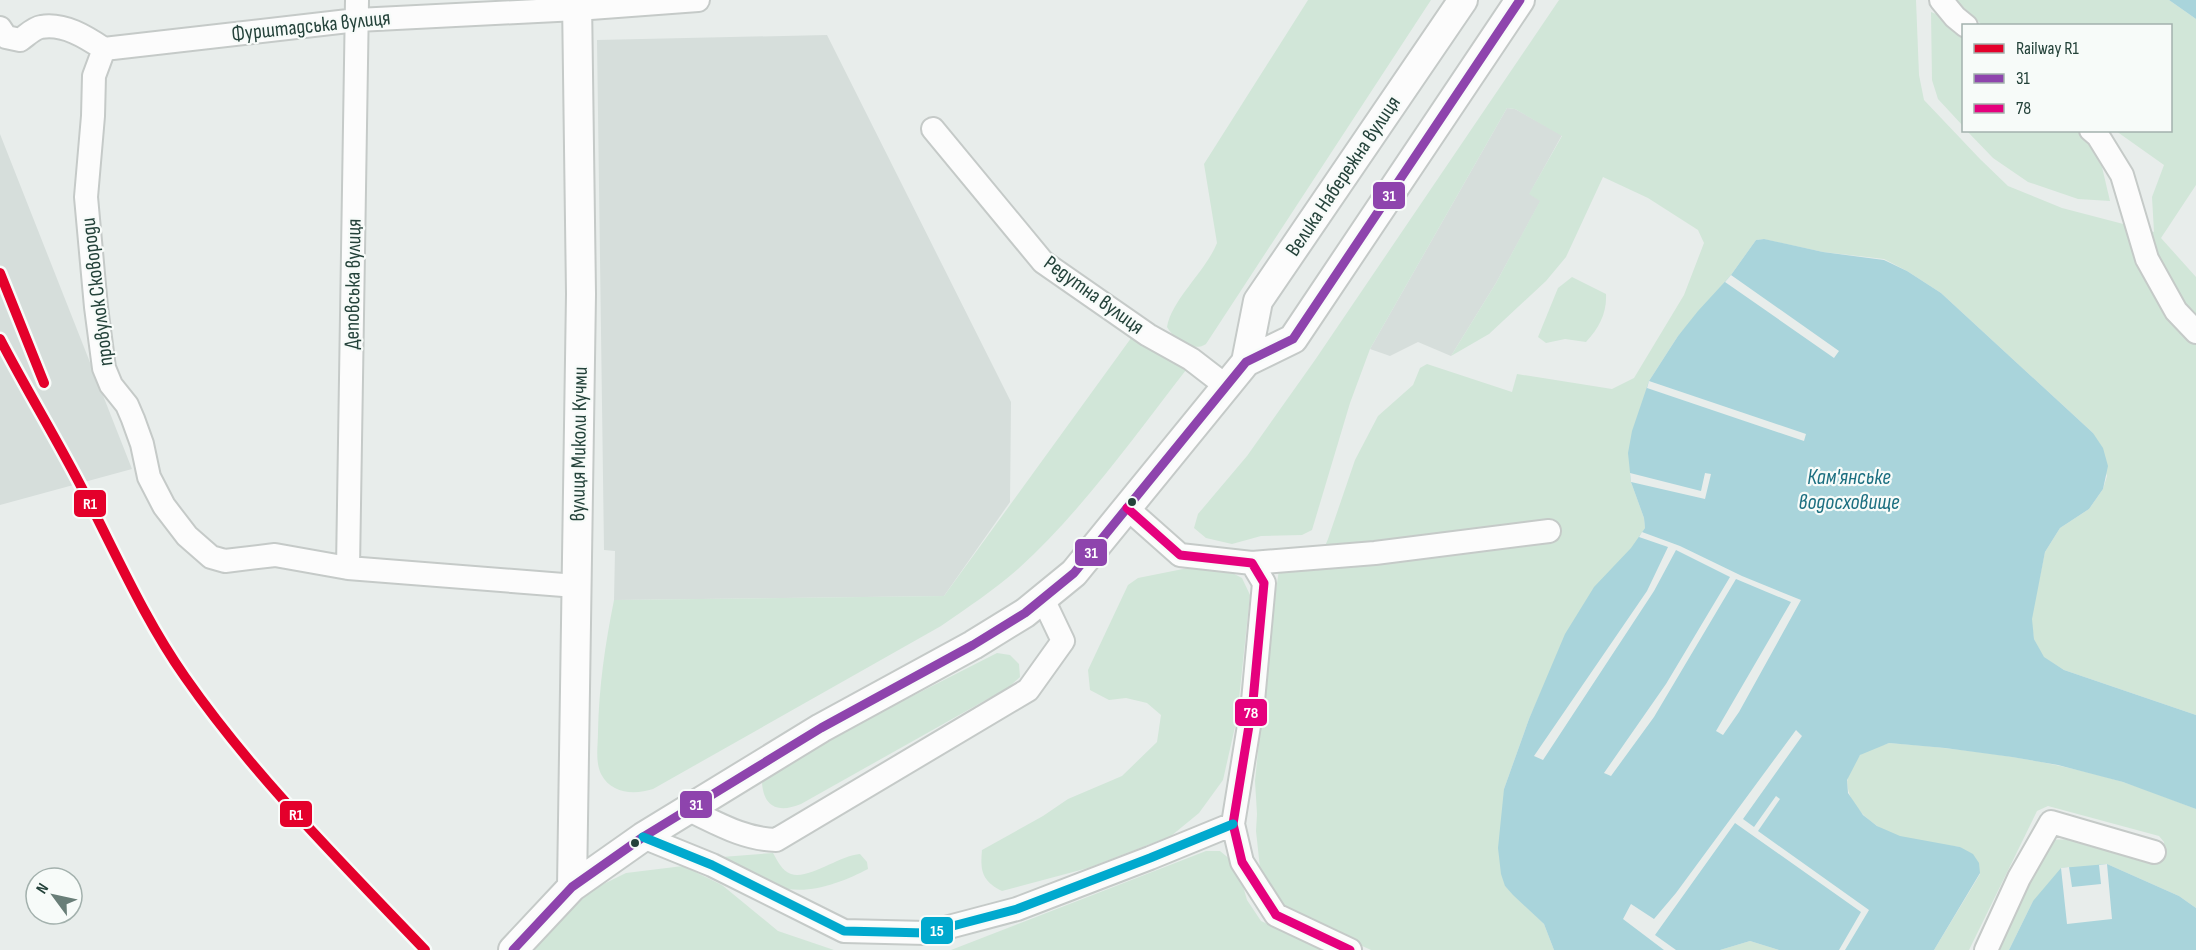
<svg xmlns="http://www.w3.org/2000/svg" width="2196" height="950" font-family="'Sofia Sans Condensed',sans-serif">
	<rect width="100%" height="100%" fill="#e8edeb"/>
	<path fill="#d6dedb" d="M827,35L1011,402L1010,502L944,596L614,600L615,551L604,550L597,40Z
		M1507,108L1515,109L1562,135L1530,193L1541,200L1496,283L1451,356L1418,342L1390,356L1370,349Z
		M0,134L132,469L0,505Z"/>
	<path fill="#d1e6d8" d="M1308,0H1431L1206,344C1193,353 1174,339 1167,327C1172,299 1206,271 1217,243L1204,164Z
		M1559,0H1916L1919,75L1924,100L1980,159L2008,186L2062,208L2154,232L2152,197L2164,165L2116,131L2170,130V26L1982,25L1956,0H2169L2196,19V185L2161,238L2196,277V715L2064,670L2043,657L2034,639L2031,619L2045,552L2060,528L2089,509L2103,489L2107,476L2093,433L1941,293L1907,271L1884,259L1823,252L1763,239L1756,240L1731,275L1678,336L1649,381L1643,402L1631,482L1644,518L1645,528L1542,690L1529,719L1504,789L1505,886L1544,924L1554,950H1371L1284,910L1263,881L1260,868L1256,831L1257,814L1255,781L1271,623L1279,570L1317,565L1328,539L1355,460L1378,416L1413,385L1420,368L1427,364L1512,392L1517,374L1612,389L1634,378L1684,295L1704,243L1698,230L1648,198L1603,177L1566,257L1546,281L1489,334L1451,356L1496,283L1540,201L1529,194L1562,136L1515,109L1507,108L1370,349L1350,403L1312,530L1302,535L1261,536L1232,544L1206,538L1194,528L1198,514L1247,456L1315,360Z
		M1931,12L1949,19L1963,32V126L1938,99L1932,80Z
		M1967,131H2084L2102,167L2110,201L2078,199L2028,182L1993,158Z
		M1572,277L1606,294C1607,313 1599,328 1586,342L1565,339L1546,343L1538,337L1558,288Z
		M1134,334L1186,370C1133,438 1082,511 1018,569C994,590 967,608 941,626L653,789C635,795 611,794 601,774C595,761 598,746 598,732C599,686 605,645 614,600L944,596Z
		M1213,563L1242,578L1250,595L1237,718L1223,780L1199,813L1171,836L1088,868L1002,891C982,881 980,871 982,850L1043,816L1068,799L1122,776L1157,742L1161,715L1147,703L1126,698L1109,700L1090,690L1088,670L1128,585L1138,578Z
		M997,653L1010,655L1019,664L1020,677L1009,687L801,804C779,813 764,808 762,783L769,773L885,710Z
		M1889,743C1968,749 2047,759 2123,782C2148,790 2172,800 2196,809V908L2179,896L2107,864L2085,867L2033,901L2009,950H1991L2048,841C2082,834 2125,853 2157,863L2163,855L2164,842L2159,836L2048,806L2037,811L1969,950H1934L1980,874L1960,847C1940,844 1919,842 1901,837C1867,827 1827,789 1859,756C1866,749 1880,746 1889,743Z
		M1206,851H1220L1237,865L1247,900L1261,921L1324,950H951Z
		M773,853C777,860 782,871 791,874C809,880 840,855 860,854L867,862L868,869C843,882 806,897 777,886C759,880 741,868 723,859L722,857Z
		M683,866L722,885L778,931L834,950H521L571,900L626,873Z
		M1750,941L1779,950H1720Z"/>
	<path fill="#a9d4db" d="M2169,0H2196V19Z
		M1764,239L1823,252L1884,260L1907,271L1941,293L2093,433L2103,448L2108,466L2103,489L2089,509L2060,528L2045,552L2032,619L2034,639L2044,657L2064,670L2196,715V809L2123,782L2058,765L2012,757L1945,748L1889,743L1860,755L1847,780L1848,793L1863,815L1877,826L1900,836L1960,847L1973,854L1979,863L1980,873L1934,950H1779L1750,941L1720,950H1554L1544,924L1513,895L1505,886L1501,874L1498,848L1504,789L1529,719L1565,634L1594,587L1631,548L1645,528L1644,518L1631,482L1628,453L1632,431L1649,381L1678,336L1698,311L1731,275L1756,240Z
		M2107,864L2179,896L2196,908V950H2009L2033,901L2061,868Z"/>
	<path fill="#e8edeb" d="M1731,275L1839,351L1834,358L1725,282Z
		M1649,381L1806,434L1804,441L1647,388Z
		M1630,473L1701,491L1705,473L1711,474L1705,499L1631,482Z
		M1642,532L1680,546L1742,576L1801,600L1739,712L1723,735L1716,731L1791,602L1736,579L1654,717L1611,776L1604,773L1666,684L1730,577L1676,550L1654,591L1543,760L1534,756L1647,591L1668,547L1639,537Z
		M1796,730L1802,736L1743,819L1754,827L1776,796L1780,799L1758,831L1869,910L1845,950H1839L1861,912L1735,823L1655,935L1676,950H1664L1623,919L1631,904L1654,919L1676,893Z
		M2107,864L2112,919L2067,924L2061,868L2069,867L2072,887L2101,884L2099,865Z"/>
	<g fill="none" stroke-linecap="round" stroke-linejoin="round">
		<g stroke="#c5cac8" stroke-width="26">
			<path id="minor" d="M1941,0L1955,17L1966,26
				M0,28L6,37L20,40C26,36 34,28 41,27C64,23 86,37 104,49L94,76L93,116L86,197L96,307L104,368L111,385L127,405L133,419L142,444L149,477L164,506L187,536L211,557L225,561L275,555L348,568L576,586
				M104,49L357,20L577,9L698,0
				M933,129L1043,262L1148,335L1191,359L1226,386
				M2091,130L2098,136L2122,175L2147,259L2176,311L2196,332
				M1127,508L1180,555L1252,563L1264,583L1253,701L1233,824L1242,862L1276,915L1350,950
				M1252,563L1375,553L1549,531
				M348,568L357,0
				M687,809C717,823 743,839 776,840L1028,690L1063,641L1043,599
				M643,837L712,865L844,931L926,933L1017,909L1150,858L1233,824
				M1986,950L2019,878L2051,822L2154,852"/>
		</g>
		<g stroke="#c5cac8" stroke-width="32">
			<path id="tertiary" d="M1246,362L1258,301L1463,0
				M572,887L581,294L577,0
				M513,950L572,887L643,837L821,728L973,645L1025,613L1074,573L1246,362L1293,339L1520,0"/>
		</g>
		<use href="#minor" stroke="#fcfcfc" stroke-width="22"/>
		<use href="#tertiary" stroke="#fcfcfc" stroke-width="28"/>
		<g stroke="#f7fbf9" stroke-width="14">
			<path id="bus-1" d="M513,950L572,887L643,837L821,728L973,645L1025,613L1074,573L1246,362L1293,339L1520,0"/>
		</g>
		<g stroke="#f7fbf9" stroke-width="14">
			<path id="bus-2" d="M1127,508L1180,555L1252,563L1264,583L1253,701L1233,824L1242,862L1276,915L1350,950"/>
		</g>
		<g stroke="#f7fbf9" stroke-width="14">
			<path id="bus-3" d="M643,837L712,865L844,931L926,933L1017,909L1150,858L1233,824"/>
		</g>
		<use href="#bus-1" stroke="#8e44ad" stroke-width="9"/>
		<use href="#bus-2" stroke="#e5007d" stroke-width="9"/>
		<use href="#bus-3" stroke="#00a9ce" stroke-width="9"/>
		<g stroke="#f7fbf9" stroke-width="15">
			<path id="rail-1" d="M0,273L44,383
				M0,339C27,391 58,441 85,494C117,556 145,620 185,677C254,776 342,863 425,950"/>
		</g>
		<use href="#rail-1" stroke="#e4002b" stroke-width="10"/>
	</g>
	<g fill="#24423a" stroke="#f7fbf9" stroke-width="2">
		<circle cx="1132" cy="502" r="5"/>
		<circle cx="635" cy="843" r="5"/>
	</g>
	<g text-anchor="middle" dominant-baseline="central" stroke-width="4.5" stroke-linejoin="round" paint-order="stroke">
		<g font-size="21" fill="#24423a" stroke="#f7fbf9">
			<text transform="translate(311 26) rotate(-6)">Фурштадська вулиця</text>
			<text transform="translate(1343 176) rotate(-56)">Велика Набережна вулиця</text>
			<text transform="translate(353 284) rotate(-89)">Деповська вулиця</text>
			<text transform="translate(97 292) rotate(-97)">провулок Сковороди</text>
			<text transform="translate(1094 295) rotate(36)">Редутна вулиця</text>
			<text transform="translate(579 444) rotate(-89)">вулиця Миколи Кучми</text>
		</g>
		<g font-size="22" font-style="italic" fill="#1c6f80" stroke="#f7fbf9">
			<text x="1849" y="477">Кам'янське<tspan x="1849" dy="25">водосховище</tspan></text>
		</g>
	</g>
	<g stroke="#f7fbf9" stroke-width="2">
		<rect x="1372" y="181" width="34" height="29" rx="6" fill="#8e44ad"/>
		<rect x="73" y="489" width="34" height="29" rx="6" fill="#e4002b"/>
		<rect x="1074" y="538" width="34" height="29" rx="6" fill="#8e44ad"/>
		<rect x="1234" y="698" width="34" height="29" rx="6" fill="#e5007d"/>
		<rect x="679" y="790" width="34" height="29" rx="6" fill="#8e44ad"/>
		<rect x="279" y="800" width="34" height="28" rx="6" fill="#e4002b"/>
		<rect x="920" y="916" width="34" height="29" rx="6" fill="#00a9ce"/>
	</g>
	<g font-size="16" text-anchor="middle" font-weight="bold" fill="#fff">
		<text x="1389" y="201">31</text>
		<text x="90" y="509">R1</text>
		<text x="1091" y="558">31</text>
		<text x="1251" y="718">78</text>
		<text x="696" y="810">31</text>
		<text x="296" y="820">R1</text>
		<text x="937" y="936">15</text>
	</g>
	<rect x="1962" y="24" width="210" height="108" fill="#f7fbf9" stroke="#a3b1ad" stroke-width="1.5"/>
	<rect x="1974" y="44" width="30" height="9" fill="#e4002b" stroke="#a3b1ad" stroke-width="1.5"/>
	<text x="2016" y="54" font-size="18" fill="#24423a">Railway R1</text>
	<rect x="1974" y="74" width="30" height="9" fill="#8e44ad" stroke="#a3b1ad" stroke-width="1.5"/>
	<text x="2016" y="84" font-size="18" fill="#24423a">31</text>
	<rect x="1974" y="104" width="30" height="9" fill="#e5007d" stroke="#a3b1ad" stroke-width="1.5"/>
	<text x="2016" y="114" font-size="18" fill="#24423a">78</text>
	<g transform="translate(54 896) rotate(303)"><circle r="28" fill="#f7fbf9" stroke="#a3b1ad" stroke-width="1.5"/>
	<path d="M0-4.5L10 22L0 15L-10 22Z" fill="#697e78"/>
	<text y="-9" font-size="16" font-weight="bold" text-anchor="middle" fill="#24423a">N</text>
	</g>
</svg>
